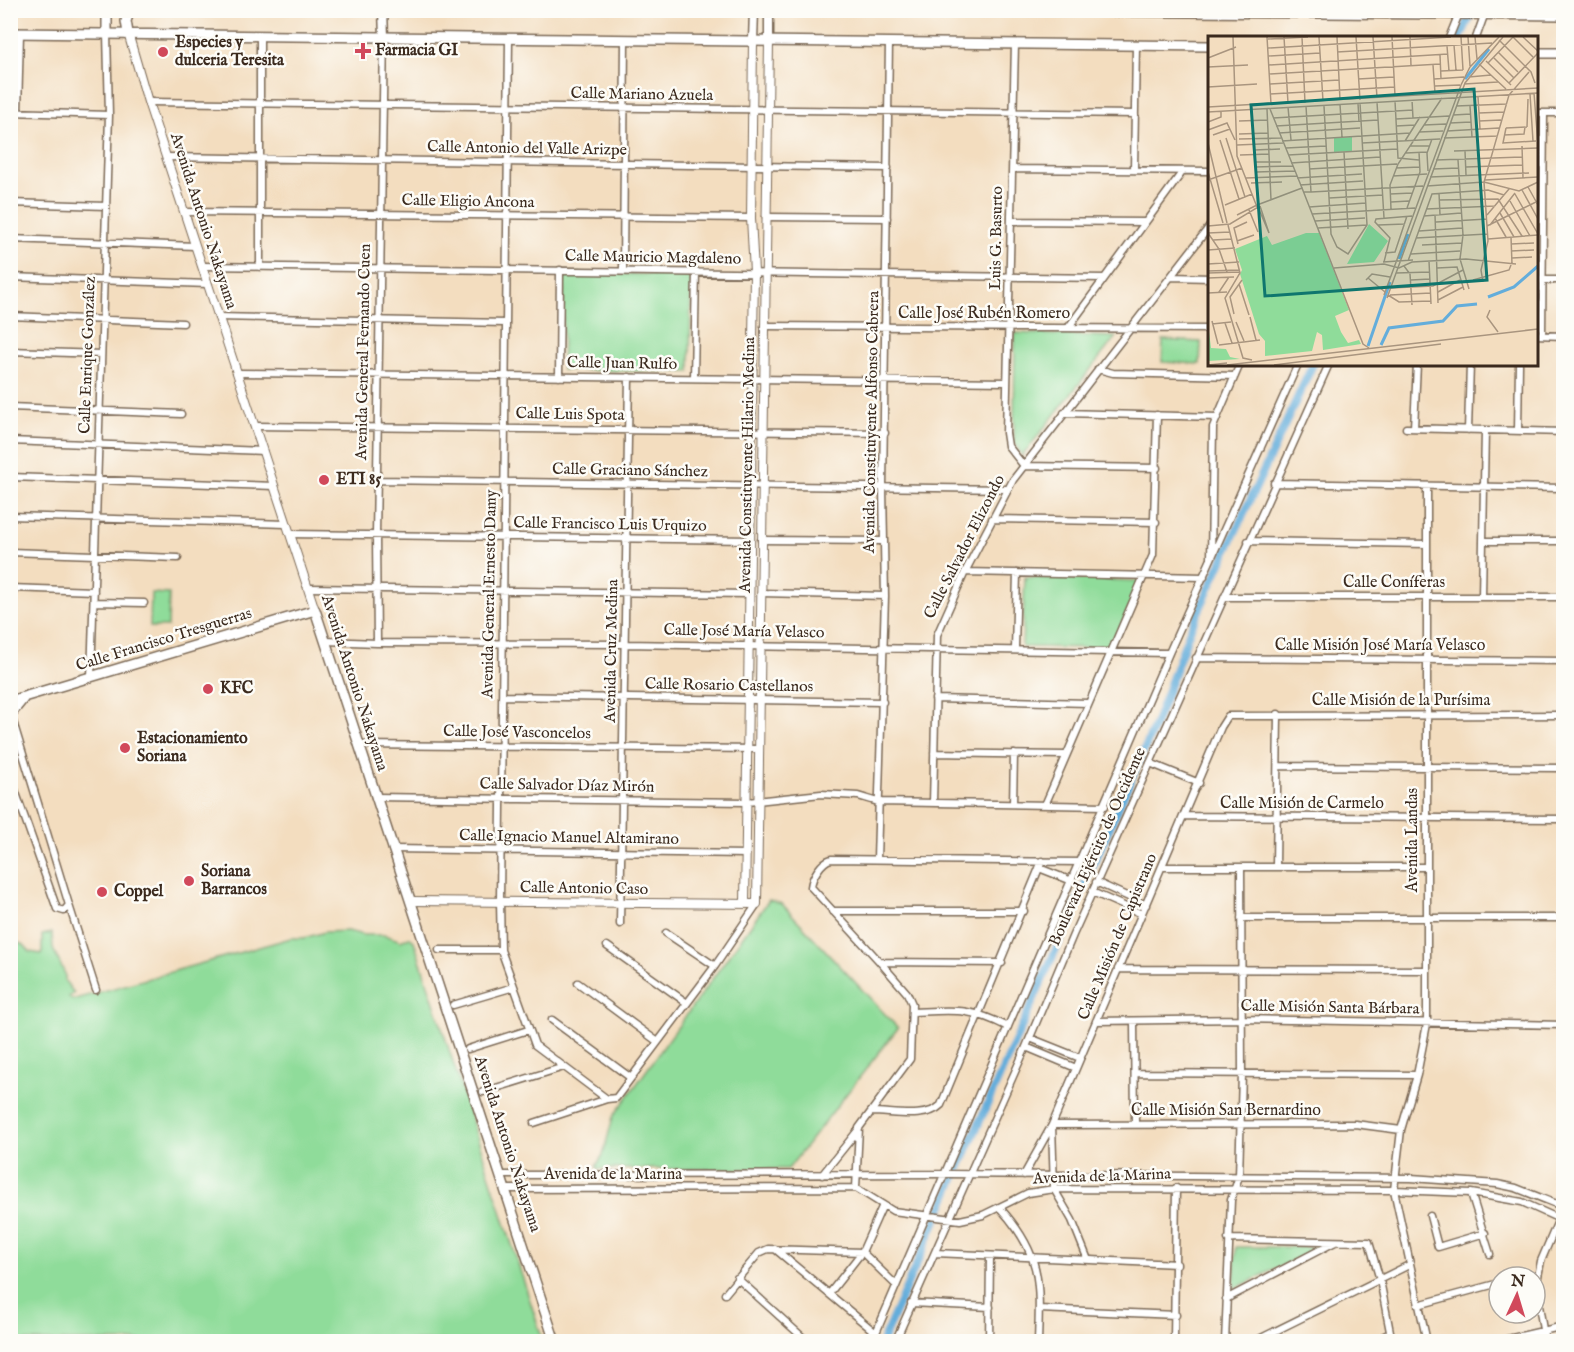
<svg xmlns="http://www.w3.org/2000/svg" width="1574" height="1352" font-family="'IM FELL English',serif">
	<rect width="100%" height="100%" fill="#fdfcf7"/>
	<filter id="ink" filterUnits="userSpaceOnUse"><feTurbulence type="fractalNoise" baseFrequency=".0167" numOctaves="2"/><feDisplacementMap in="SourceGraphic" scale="12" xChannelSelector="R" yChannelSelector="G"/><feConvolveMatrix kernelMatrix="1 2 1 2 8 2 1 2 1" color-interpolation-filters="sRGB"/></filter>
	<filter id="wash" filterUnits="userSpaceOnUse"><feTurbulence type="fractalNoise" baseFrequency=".008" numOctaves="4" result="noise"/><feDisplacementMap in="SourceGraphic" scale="24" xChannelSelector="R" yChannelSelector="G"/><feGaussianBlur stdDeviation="1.35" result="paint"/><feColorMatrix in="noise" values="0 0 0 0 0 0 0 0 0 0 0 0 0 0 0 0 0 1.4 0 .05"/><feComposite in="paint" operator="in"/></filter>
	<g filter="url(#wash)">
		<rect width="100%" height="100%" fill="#f3ddbf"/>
		<path fill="#8fdc9a" stroke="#65835c" stroke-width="1.5" d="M564,273L691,275L690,372L562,370Z
			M1015,333L1116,337L1022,456L1014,440Z
			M1163,340L1201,342L1200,364L1162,362Z
			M1025,577L1142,581L1110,648L1022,647Z
			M151,593L169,594L168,627H150Z
			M769,900L782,904L898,1028L788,1169H598L596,1166L603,1155L613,1117Z
			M348,931L363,935H385L401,941L409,937L414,941L543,1341H11L10,940L24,945L30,952L42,954V935L52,933L53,949L65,974V981L74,993L69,997L72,1000L291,938H304L325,932Z
			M1236,1247H1320L1234,1289Z"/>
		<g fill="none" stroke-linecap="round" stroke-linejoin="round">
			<path stroke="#63addb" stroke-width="8" d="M1460,38L1473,11
				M882,1342L1103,843L1155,725L1190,630L1313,364"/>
		</g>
	</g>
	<g filter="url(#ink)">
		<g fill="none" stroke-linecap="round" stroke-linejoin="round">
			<g stroke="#7b6956" stroke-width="9">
				<path id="minor" d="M1449,38L1460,11
					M1476,38L1485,13
					M509,39L500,901L501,950L535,1045L607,1099L616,1098L715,966L757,904
					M1015,43L1006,433L1008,446L1024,466L1157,468
					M148,102L1135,114
					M10,112L109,115
					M18,112L20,33
					M1536,113H1564
					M166,157L888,168
					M1013,169L1210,171
					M1134,170L1136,45
					M10,203L106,206
					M184,212L751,218
					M766,217L887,218
					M1011,221L1144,222
					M10,239L195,246
					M202,266L1104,278
					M260,267V36
					M623,271L625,40
					M10,277L208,284
					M1171,277L1210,278
					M1536,280H1564
					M10,316L183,323
					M218,317L505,323
					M764,326L1210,329
					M1068,328L1183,171
					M1536,335L1564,336
					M1542,335L1544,113
					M10,351L101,354
					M1098,369L1113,373L1235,376
					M237,373L1007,382
					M559,377L560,270
					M694,378L696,271
					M10,407L181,414
					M1064,413L1217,417
					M254,426L885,433
					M1406,428L1564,432
					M1414,428L1417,364
					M1468,430L1470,364
					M1518,431L1519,364
					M10,441L263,451
					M10,477L274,486
					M377,480L1007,489
					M1274,483L1564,488
					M10,516L286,524
					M992,519L1156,522
					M290,534L750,540
					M761,540L882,541
					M1248,541L1427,544
					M1483,541H1564
					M10,552L178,558
					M1211,559L1213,427L1240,364
					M965,572L1204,577
					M10,588L94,591
					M308,588L749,594
					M761,593L885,596
					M1224,597H1564
					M1482,597L1485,430
					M94,602L144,603
					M326,641L377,643L376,535L384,37
					M377,643L626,644L1169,653
					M1015,649L1017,573
					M1196,658L1564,661
					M91,678L109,115L107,33
					M502,696L883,702
					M935,699L1088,703
					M358,745L758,749
					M934,753L1065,755
					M1150,763L1199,783
					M1278,766L1564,768
					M10,776L57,909L64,911L69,905L11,715
					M375,797L747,802L821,794L858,796L878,802L1105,806
					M933,803L937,635L965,572L1013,480L1210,226
					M1013,804L1014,754
					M1045,805L1153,555L1157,415
					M1184,816L1564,819
					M392,849L746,854
					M877,859L885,596L883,488L889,42
					M1163,867H1426
					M1276,867L1278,714
					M1039,868L1072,881
					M1096,882L1146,905
					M1092,892L1142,914
					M69,905L96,990
					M832,911H1024
					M1241,918H1564
					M620,924L629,377
					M666,933L715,966
					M607,946L687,1003
					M439,950H501
					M880,962L1002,963
					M1118,969L1426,970
					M578,983L658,1042
					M453,1005L514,987
					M913,1012C955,1010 969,1007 1008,1027
					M552,1020L631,1078
					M1096,1021L1242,1019L1564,1025
					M1134,1022L1135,1124
					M1030,1038L1080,1058
					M1026,1047L1076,1068
					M468,1049L528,1030
					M1135,1073L1417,1075
					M483,1092L564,1067
					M872,1112C892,1112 926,1120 941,1105L1042,861
					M534,1123L607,1099
					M502,1175L950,1174L1411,1178L1497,1184L1516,1188L1564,1207L1541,1261L1536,1287L1545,1342
					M822,1175L859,1129
					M1024,1175L1052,1125L1221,727L1228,716L1564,715
					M856,1188L859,1128L910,1059L912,1004L907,993L880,962L811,887C812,877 821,862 831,859L1080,862
					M506,1189L856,1188L893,1211L960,1220L983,1215L1028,1193L1054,1189L1394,1190L1471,1193L1522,1202L1564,1221
					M1471,1193L1490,1254
					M1000,1208C1042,1254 1040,1282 1038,1342
					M1430,1216L1438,1247L1485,1233
					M1228,1239L1369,1242L1380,1280L1392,1342
					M775,1249L876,1333
					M935,1253L1177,1264
					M1088,1260L1072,1220L1054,1189L1052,1125L1355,1124L1401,1130
					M1527,1277L1537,1275
					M737,1278L808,1342
					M725,1294L759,1253L768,1249L862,1252L896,1285
					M829,1294L862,1252L882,1207
					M1226,1299L1335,1242
					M911,1303L990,1307
					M1418,1305L1499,1283
					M1039,1309L1176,1315
					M872,1342L1169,653L1298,364
					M895,1342L1026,1047L1073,935L1329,364
					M989,1342L990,1256
					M1174,1342L1176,1188
					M1225,1342L1231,1200L1239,1176L1242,1074L1241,867
					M1253,1342L1409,1265
					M1373,1342L1390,1333
					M1427,1342L1394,1190L1401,1130L1417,1075L1427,1024V487
					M1495,1342L1564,1326"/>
			</g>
			<g stroke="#7b6956" stroke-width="10">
				<path id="tertiary" d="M128,33L148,102L315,610
					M411,901L757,904L769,41
					M745,904L754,272L751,218L753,41"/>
			</g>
			<g stroke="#7b6956" stroke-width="11">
				<path id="secondary" d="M383,10L384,37
					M769,10V41
					M753,41L754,10"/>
			</g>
			<g stroke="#7b6956" stroke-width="12">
				<path id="primary" d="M939,10L1564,15
					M10,33L1210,46
					M107,33V10
					M128,33L126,21L130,10
					M1536,53H1564
					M10,701L315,610L555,1342
					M10,715L23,699"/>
			</g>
			<use href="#minor" stroke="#fff" stroke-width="6"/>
			<use href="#tertiary" stroke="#fff" stroke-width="8"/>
			<use href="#secondary" stroke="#fff" stroke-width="8"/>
			<use href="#primary" stroke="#fff" stroke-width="9"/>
		</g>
	</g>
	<g fill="#d1495b" stroke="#fdfcf7" stroke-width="2">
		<path d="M360 42h6v6h6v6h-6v6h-6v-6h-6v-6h6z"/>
		<circle cx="163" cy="52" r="6"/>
		<circle cx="324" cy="480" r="6"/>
		<circle cx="208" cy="689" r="6"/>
		<circle cx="125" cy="748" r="6"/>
		<circle cx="189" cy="881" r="6"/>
		<circle cx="102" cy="892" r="6"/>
	</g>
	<g text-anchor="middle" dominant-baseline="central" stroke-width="5" stroke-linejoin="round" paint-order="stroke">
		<g font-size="16" font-weight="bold" fill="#3b2a1e" stroke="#fdfcf7" text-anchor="start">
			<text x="175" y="43">Especies y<tspan x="175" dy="18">dulceria Teresita</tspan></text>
			<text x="375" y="51">Farmacia GI</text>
			<text x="336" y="480">ETI 85</text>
			<text x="220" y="689">KFC</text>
			<text x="137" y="739">Estacionamiento<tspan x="137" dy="18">Soriana</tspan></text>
			<text x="201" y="872">Soriana<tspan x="201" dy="18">Barrancos</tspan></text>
			<text x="114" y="892">Coppel</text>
		</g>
		<g font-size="16" fill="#3b2a1e" stroke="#fdfcf7">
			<text transform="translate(642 95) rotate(1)">Calle Mariano Azuela</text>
			<text transform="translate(527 149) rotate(1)">Calle Antonio del Valle Arizpe</text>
			<text transform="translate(468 202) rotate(1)">Calle Eligio Ancona</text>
			<text transform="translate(203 221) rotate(72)">Avenida Antonio Nakayama</text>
			<text transform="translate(997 238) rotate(-89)">Luis G. Basurto</text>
			<text transform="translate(653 258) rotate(1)">Calle Mauricio Magdaleno</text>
			<text x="984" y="314">Calle José Rubén Romero</text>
			<text transform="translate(364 352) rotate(-89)">Avenida General Fernando Cuen</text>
			<text transform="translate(88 355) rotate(-88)">Calle Enrique González</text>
			<text transform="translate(622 364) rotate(1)">Calle Juan Rulfo</text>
			<text transform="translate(570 415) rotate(1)">Calle Luis Spota</text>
			<text transform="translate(872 422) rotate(-89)">Avenida Constituyente Alfonso Cabrera</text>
			<text transform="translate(748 465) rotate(-89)">Avenida Constituyente Hilario Medina</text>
			<text transform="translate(630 471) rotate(1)">Calle Graciano Sánchez</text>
			<text transform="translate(610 525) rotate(1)">Calle Francisco Luis Urquizo</text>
			<text transform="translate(965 547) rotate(-63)">Calle Salvador Elizondo</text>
			<text x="1394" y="583">Calle Coníferas</text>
			<text transform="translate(490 594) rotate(-89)">Avenida General Ernesto Damy</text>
			<text transform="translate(744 632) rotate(1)">Calle José María Velasco</text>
			<text transform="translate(164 640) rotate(-17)">Calle Francisco Tresguerras</text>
			<text x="1380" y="646">Calle Misión José María Velasco</text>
			<text transform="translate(612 651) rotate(-89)">Avenida Cruz Medina</text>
			<text transform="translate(354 683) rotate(72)">Avenida Antonio Nakayama</text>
			<text transform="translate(729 686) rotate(1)">Calle Rosario Castellanos</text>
			<text x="1401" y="701">Calle Misión de la Purísima</text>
			<text transform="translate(517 733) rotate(1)">Calle José Vasconcelos</text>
			<text transform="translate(567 786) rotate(1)">Calle Salvador Díaz Mirón</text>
			<text x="1302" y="804">Calle Misión de Carmelo</text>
			<text transform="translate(569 838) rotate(1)">Calle Ignacio Manuel Altamirano</text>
			<text transform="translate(1413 840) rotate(-90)">Avenida Landas</text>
			<text transform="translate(1098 847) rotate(-66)">Boulevard Ejército de Occidente</text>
			<text transform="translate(584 889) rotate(1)">Calle Antonio Caso</text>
			<text transform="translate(1118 937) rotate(-67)">Calle Misión de Capistrano</text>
			<text transform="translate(1330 1008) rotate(1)">Calle Misión Santa Bárbara</text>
			<text x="1226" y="1111">Calle Misión San Bernardino</text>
			<text transform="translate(507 1144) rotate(72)">Avenida Antonio Nakayama</text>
			<text x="613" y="1175">Avenida de la Marina</text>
			<text transform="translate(1102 1177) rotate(-2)">Avenida de la Marina</text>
		</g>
	</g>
	<g transform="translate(1208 36)">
		<rect width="330" height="330" fill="#f3ddbf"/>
		<path d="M144,101V115L126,116V102ZM161,188L180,205L166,226L139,228ZM98,197H111L141,274L127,280L133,296L140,307L151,304L153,308L115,314L114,299L109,296L104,315L57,320V305L51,298L32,238L34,234L27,213L59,200L64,209ZM0,287L3,312L18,313L22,321L32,323L0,325Z" fill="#8fdc9a"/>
		<path fill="none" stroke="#63addb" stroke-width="3" d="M257,43L281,13M191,223L200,198M280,261L306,251L330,230M173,309L181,292L235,285L249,270L269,268M160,310L182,246"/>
		<path fill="none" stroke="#a9957f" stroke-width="1.5" d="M25,1L29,120L49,171M59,1L63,68M76,1L80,67M94,1L97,67M111,1L115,65M129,1L132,64M148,1L152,64M165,1L169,62M184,1L187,60M202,1L203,30M253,1L255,34M260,1L262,30M267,1L269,23M305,1L325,21M315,1L330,15M60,3L100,1M291,4L323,36L327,47M246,9L248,34M239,10L241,35M60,12L243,1M129,16L284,7M290,16L310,36M232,19L233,43M60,20L112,17M0,22L28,11M286,22L306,42M278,25L303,49M280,27L305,1M271,28L298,53M61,29L240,18M225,29L227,57M0,31L40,29M233,35L255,34M61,38L232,28M261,41L283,39M150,43L186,41M226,43L256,41M301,47L330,17M62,48L131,44M256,48L290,46M227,50L252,49M0,51L49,48M326,57L330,109M62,58L187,51M322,58L325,105M270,61L272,93M204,64L205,82M187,65L190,122L211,124M169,66L176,182M150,67L151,86M132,68L134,101M116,70L123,198L129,211L140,218L159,189L152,67M248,70L299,68M262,70L264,101M0,71L330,52M80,71L83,104M59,73L63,164M62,73L94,152M0,76L330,57M271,77L296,76M245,79L263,78M65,82L205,74M188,83L241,80M31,85L60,84M271,85L293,84M0,86L13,81V75M242,87L263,86M216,89L238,88M68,90L170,84M188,90L207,89M319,91L320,63M298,92L295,107L328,105M298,92L319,91M0,94L19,87L27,104M239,95L291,92M211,96L235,95M71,97L152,92M31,98L60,97M5,99L22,93M296,99L316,98L317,91M18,102L37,161M236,102L290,100M31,103L73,102M12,104L31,163M74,105L202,97M197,105L212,81M0,107L19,187M154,107L232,103M29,109L75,107M202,110H221M314,110L315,142M78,112L118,110M46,114L72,113M246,115L330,112M257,115L258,139M136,116L140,193M198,117L219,116M32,119L61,118M80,119L189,113M228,124L314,121M250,124L255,199L252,223L261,253M47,126H73M83,127L172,121M47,131L85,130M258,131L314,129M188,132L212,131M101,133L189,128M225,133L250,132M220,135L219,117L224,103M0,136L15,187M48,136L87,135M185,140L219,138M222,141L321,137M38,142L89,140M89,142L154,138M0,144L34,132M277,144L330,141M43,147L74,146M92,149L155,145M219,150L276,146L311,155L330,146M320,151L330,169M314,154L330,183M96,156H103L98,70M103,156L215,150M231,157L232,179M182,158L204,157M307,158L330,198M121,162L175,159M231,164L290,163L314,200M302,165L322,200M183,166L201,165M17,169L44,158M49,169L94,152L155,308L161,312M101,171L158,167M199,172L212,136L211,116M183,173L182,149L190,128L234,62M218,173L287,170M41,174L50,196M292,177L306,201M104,178L207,172M29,179L49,169M227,179L230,267M279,179L301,153M216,180L253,177M287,182L298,201M107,185L157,182M228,186L279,183M20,189L32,237L17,262L35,322L44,324M170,189L197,188M282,189L307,157M0,190L22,188L50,171L61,197L52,170M279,190L330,165M110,192L159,189M211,195L254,192M0,197L11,213L19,236M0,197L22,196M303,201L304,228M208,202L279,198M280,203L330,199M5,204L24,203M29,205L46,199M30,208L26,192L39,186M303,208L326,207M214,209L254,207M0,214L27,212M303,215L326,214M177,217L187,216L199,180M203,218L252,215M304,222L324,221M200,225L224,158L280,154L296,159M221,225L223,268M175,226L205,224M176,226L182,202L167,186L168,183L204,180M0,228L31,226M196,230L202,238L204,269M126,232L176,228L191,232L204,226L258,223L308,228M229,232L249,231L256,254M0,235L31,234M0,237L32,236M188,237L222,236M0,242L26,241M160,242L177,256M158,244L164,238L182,241M203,244L222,243M265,244L301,234L303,229M275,246L273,234L280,205L276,146L301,59L321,36M31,248L41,279M183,252L225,250L255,234M11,256L21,241M230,256L252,244M0,257L19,256M176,259L253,49L262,31L291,1M180,259L191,266L223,265M182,259L223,257M179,262L257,47L295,1M230,264L255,251M282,274L279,281L290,296M26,278L22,261L34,244M42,281L48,304M4,285L10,308M28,286L36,305M17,287L24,307M4,288L23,286M11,309L52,304M0,329L19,327M19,329L330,293M66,329L233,308"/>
		<path fill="#0f766e" fill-opacity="0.15" stroke="#0f766e" stroke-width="3" d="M266,53L279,244L57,260L43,69Z"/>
		<rect width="330" height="330" fill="none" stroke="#3b2a1e" stroke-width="3"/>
	</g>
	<rect width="1574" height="1352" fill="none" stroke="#fdfcf7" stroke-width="36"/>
	<g transform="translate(1517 1295) rotate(4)"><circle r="28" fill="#fdfcf7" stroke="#afa8a0" stroke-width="1.5"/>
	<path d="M0-4.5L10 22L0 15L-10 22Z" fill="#d1495b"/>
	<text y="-9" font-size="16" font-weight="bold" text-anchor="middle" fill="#3b2a1e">N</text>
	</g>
</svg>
